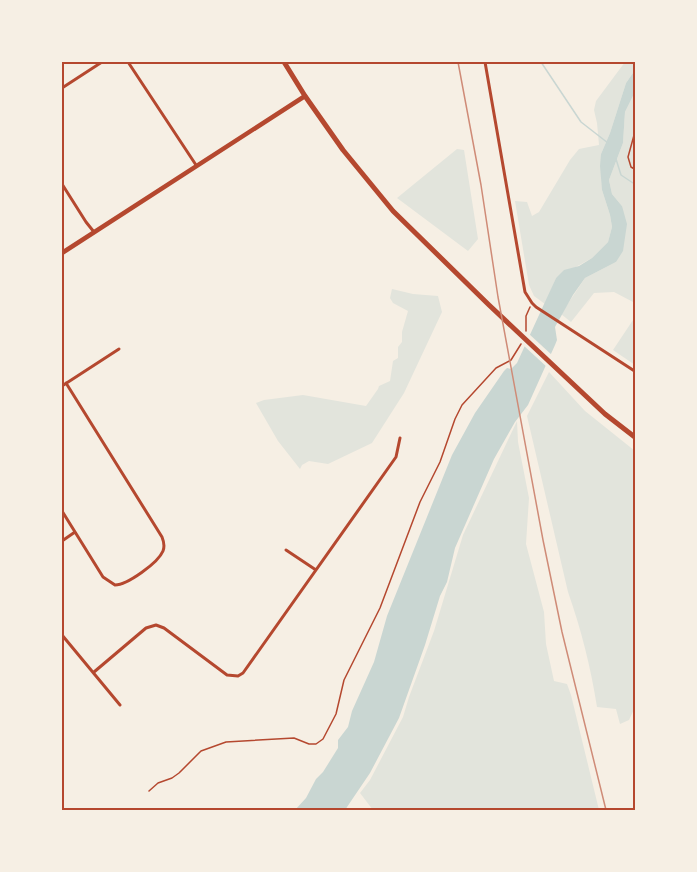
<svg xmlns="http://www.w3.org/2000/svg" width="697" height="872" font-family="Manrope,sans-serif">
	<rect width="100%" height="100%" fill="#f6efe4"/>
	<path fill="#e2e4dc" d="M625,62H635V70L626,83L610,133L601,154L602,190L610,215L612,227L608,242L592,258L556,278L545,304L534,296L529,285L515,201L527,202L532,216L539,212L570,160L579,149L599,145L597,123L594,110L596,101Z
		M635,92V303L614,292L594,293L571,322L561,314L585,278L616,262L622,206L612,194L609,180L623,143L625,112Z
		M457,149L464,150L478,239L468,251L397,198Z
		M392,289L413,294L438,296L442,312L404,393L372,443L328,464L309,461L302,465L300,469L278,441L256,403L264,400L303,395L366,406L378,389L379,386L390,381L393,361L398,358V347L402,342V332L408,311L393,303L390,298Z
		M635,317V365L613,350Z
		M549,372L585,411L635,451V707L629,720L620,724L616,709L597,707C591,668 581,629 568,592L527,416Z
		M517,421L518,442L529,498L526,544L544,612L546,644L554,681L567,684L571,695L599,810H373L360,793L370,780L403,717L409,697L434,631L463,535Z"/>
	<path fill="#c9d6d2" d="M635,70V92L625,112L623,143L609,180L612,194L622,206L627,224L623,251L616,262L585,278L573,295L555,327L557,340L555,345L528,405L515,422L494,459L455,548L447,582L440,596L425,645L399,718L370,773L345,810H295L306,798L316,779L323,772L338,748V740L348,727L352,711L374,662L387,616L452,455L475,413L504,371L507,368L511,369L517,363L556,278L564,270L579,266L592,258L608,242L612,227L610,215L602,190L600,166L601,154L610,133L626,83Z"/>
	<path fill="#f6efe4" d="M528,333L553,356L548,368L523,345Z"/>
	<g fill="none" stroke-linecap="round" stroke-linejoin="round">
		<path stroke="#c9d6d2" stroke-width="1.5" d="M541,62L581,122L608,143
			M616,159L621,175L636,185"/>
		<path stroke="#b5482f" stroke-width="1.5" d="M636,128L628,157L631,167L636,170
			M526,331V316L530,307
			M149,791L158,783L172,778L179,773L201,751L226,742L294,738L309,744H316L323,739L336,714L344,680L380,608L420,502L440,462L455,419L462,405L496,368L511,360L521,344"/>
		<path stroke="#b5482f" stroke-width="3" d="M128,62L196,165
			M485,62L525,292L532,303L536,307L636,372
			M62,88L102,62
			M62,184L86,222L94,232
			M62,386L119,349
			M62,511L103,577L115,585C127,585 158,563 163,551C165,546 164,542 162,537L66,383
			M62,541L75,532
			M286,550L316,570
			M62,635L120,705
			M94,672L146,628L156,625L164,628L227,675L238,676L243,673L396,457L400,438"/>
		<path stroke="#b5482f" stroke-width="4.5" d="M62,253L305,96"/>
		<path stroke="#b5482f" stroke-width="5" d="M284,62L305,96L343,150L393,211L489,305L605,414L636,438"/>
		<path stroke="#cf8b77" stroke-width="1.5" d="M458,62L481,185L498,297L543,540L562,632L606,810"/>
	</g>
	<rect width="697" height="872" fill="none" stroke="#f6efe4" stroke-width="126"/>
	<rect x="63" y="63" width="571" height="746" fill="none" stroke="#b5482f" stroke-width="2"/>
</svg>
